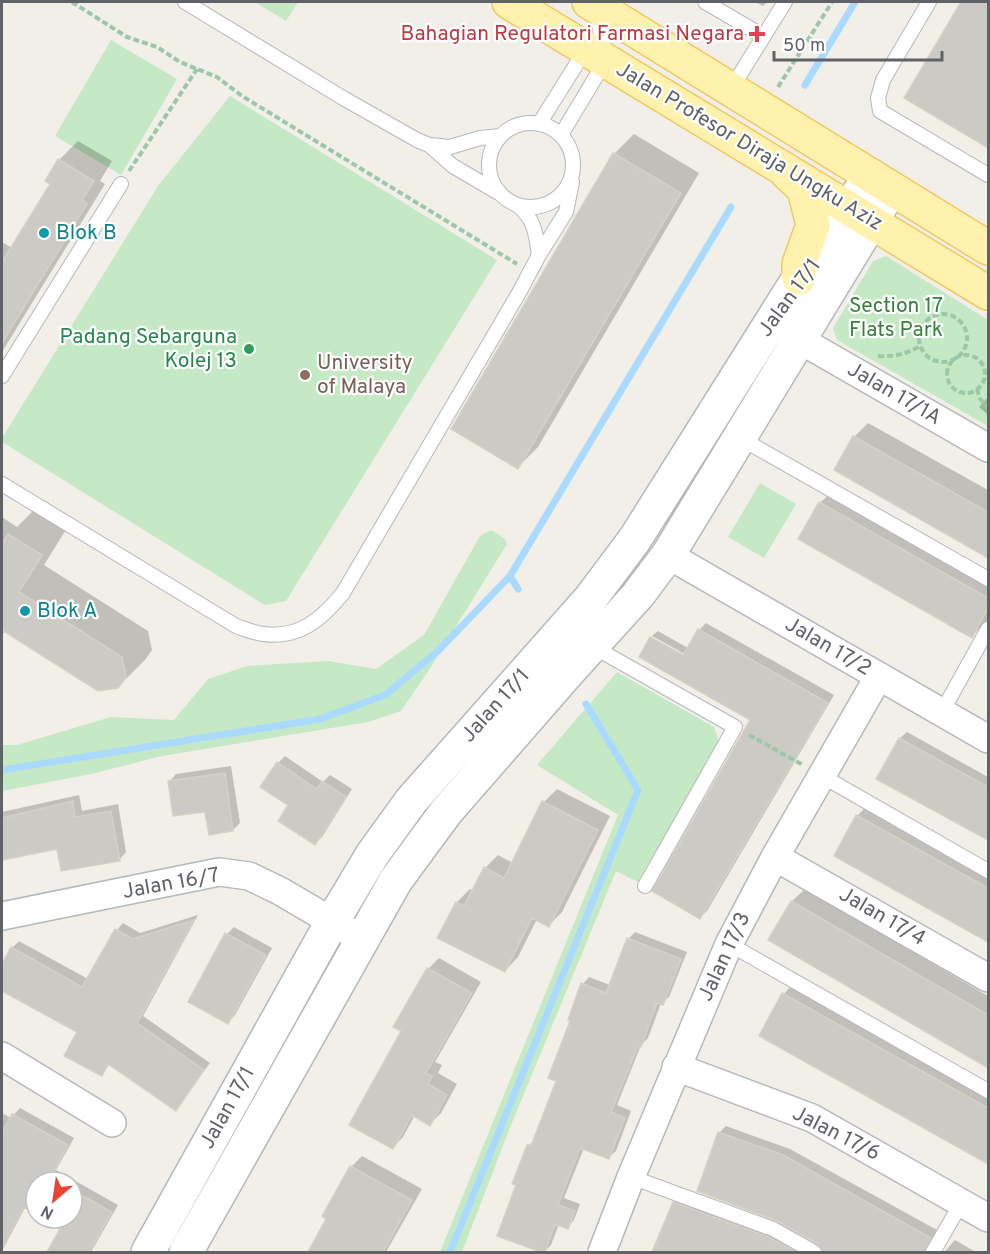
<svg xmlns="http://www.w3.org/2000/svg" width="990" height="1254" font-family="Overpass,sans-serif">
	<rect width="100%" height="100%" fill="#f1efe8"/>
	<path fill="#c5e8c5" d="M255,2H298L286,21Z
		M111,40L177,79L121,175L55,136Z
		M230,96L497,260L286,601L265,605L2,442V438L158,186Z
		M886,256L988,320V426L837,340L833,328L873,261Z
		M760,483L796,504L764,558L728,537Z
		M491,530L504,538L507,544L429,670L401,711L368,722L162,756L91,774L2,791V745H17L111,717L174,720L208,679L247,666L328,661L376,669L424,635L480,536Z
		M617,672L714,727L719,742L638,882L616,871L509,1130L462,1252H440L618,815L537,765Z"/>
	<path fill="#0003" d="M755,2H767L763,6Z
		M963,2H988V146L906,97Z
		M634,134L699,173L538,447L518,467L614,154Z
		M78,141L112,161L100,181L105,184L2,352V242L12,248L52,183L47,180L59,160Z
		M988,397V415L979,407Z
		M868,423L988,490V553L986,555L836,470L854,437Z
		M834,489L988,576V620L972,636L820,503Z
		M36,508L67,528L44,565L148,631L152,650L145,660L118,687L5,630L2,636V517L17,527Z
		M706,623L834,695L707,911L700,917L752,720L688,660L690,657L652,636L658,631L688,648L699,630Z
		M907,732L988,777V839L878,778L900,738Z
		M285,756L323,782L330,775L352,789L322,837L315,843L278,763Z
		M231,766L240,823L233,830L170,781L176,774Z
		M557,789L610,816L562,912L549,925L537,919L518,957L505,971L439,937L457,902L470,889L474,891L485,868L498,855L513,863L544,802Z
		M79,795L82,811L118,804L126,852L120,859L58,847L2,858V812Z
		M864,809L988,878V940L836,855L857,816Z
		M805,889L988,996V1067L770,940L792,901Z
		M198,915L143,1016L210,1063L176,1109L111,1063L101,1075L79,1031L2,989V967L12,948L19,941L88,979L117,930L123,923L140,933Z
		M234,927L272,948L235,1015L228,1022L190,1001L227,934Z
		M635,932L687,952L669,997L661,1003L648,1038L641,1045L617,1105L631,1111L616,1151L609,1157L584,1148L564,1198L580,1204L574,1220L568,1227L559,1224L551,1245L544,1252L499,1235L518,1184L514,1183L529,1145L535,1139L558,1080L583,984L589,977L610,985L628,939Z
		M439,958L481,982L435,1062L442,1065L438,1073L457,1084L441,1113L430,1124L415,1115L403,1137L393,1147L403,1031L395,1026L428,969Z
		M790,987L988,1097V1162L761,1035L784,994Z
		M20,1108L74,1138L56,1170L118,1205L91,1252H49L63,1227L47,1218H72V1182H36V1212L26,1206L2,1251V1113L11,1118Z
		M726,1126L790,1149L937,1230L930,1244L935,1252H824L719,1133Z
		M362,1156L422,1189L386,1252H309L328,1218L324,1216L351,1167Z
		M681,1196L815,1252H653L674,1203Z
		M955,1240L976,1252H944Z"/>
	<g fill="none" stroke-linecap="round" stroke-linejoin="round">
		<path stroke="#aadaff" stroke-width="7" d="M805,85L855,2
			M510,576L518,589
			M2,770L320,719L385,695L437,652L510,576L731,207
			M450,1252L638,790L586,704"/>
	</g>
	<path fill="#cccac5" stroke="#d6d1c6" stroke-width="1.5" d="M961,2H988V148L904,98Z
		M613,153L681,193L518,469L451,429Z
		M58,159L94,181L82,200L87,204L2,343V262L50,184L45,181Z
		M853,436L988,512V558L834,470Z
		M819,502L988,598V608L972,638L798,539Z
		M8,534L42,555L19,592L122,657L126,677L118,688L98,691L2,630V544Z
		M698,629L828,703L700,919L652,891L750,720L639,657L650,637L683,655Z
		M899,738L988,787V840L876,779Z
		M277,762L317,789L322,781L346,797L315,845L278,821L288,805L260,787Z
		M225,773L233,831L209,835L205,812L173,816L168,781Z
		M73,801L75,817L111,811L120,861L61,871L57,849L2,860V818Z
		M542,801L598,830L549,927L532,918L505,972L437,938L456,902L464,906L484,867L504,878Z
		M856,815L988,888V942L834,856Z
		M791,901L988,1015V1068L768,940Z
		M194,920L137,1023L204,1070L176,1111L108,1064L102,1076L64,1056L77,1032L2,991V964L11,947L82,987L115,929L133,939Z
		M225,933L266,955L228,1024L188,1002Z
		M627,938L681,959L663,1005L657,1003L641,1047L638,1046L611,1112L625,1118L609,1159L580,1148L558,1205L575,1211L568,1229L555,1224L545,1252H541L497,1236L516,1185L512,1184L527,1145L531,1146L556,1081L548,1078L570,1021L568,1020L581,983L606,993Z
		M427,968L472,993L426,1073L432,1076L428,1084L447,1095L430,1126L412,1115L393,1149L349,1125L401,1031L393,1027Z
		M782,993L988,1108V1164L759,1036Z
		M12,1114L68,1145L48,1182H36V1213L24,1207L2,1248V1133Z
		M718,1132L783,1155L931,1238L924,1252H823L818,1244L777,1221L697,1191Z
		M350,1166L412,1200L383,1252H308L326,1219L322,1216Z
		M72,1190L112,1212L89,1252H47L66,1218H72Z
		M673,1202L769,1237L796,1252H652Z"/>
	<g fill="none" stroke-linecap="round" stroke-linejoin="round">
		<g stroke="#b5b8bc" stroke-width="16">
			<path id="service" d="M185,2L343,98L417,140L429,145
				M705,2L763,36
				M929,2L883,80L878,98L880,111L988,175
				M731,89L785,2
				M489 165a42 42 0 1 1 84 0a42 42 0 1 1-84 0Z
				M539,124L586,49
				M561,135L606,60L598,18L594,10
				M497,192L453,166L429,145L450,147L480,138L500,136
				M518,206C535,219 536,235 539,255L566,212L572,182
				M2,376L121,184
				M740,438L988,579
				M2,484L236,626C245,629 254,633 263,634C299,639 322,619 343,593L520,291L539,255
				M592,646L735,727L645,886
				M942,712L988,629
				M822,776L988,871
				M729,944L988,1091
				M631,1177L773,1229L814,1252
				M933,1252L962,1202"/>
		</g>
		<g stroke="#b5b8bc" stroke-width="30">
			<path id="minor" d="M800,340L988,448
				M668,555L988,739
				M775,857L988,978
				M2,916L219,872L249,876L280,891L350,932
				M2,1056L112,1123
				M676,1067L812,1118L988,1218
				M602,1252L631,1177L729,944L775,857L879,676"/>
		</g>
		<g stroke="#b5b8bc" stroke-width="36">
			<path id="tertiary" d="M148,1252L332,922L372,855L411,801L590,599L635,539L799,278L811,271L870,175
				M186,1252L396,880L446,812L569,671L638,595L668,555L891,189"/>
		</g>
		<g stroke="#f2c960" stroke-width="36">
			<path id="primary" d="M509,2L988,293
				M589,2L988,248
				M787,173L804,189L813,225L799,264V278"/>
		</g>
		<path stroke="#9cc7a9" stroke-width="4" stroke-dasharray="6 3" stroke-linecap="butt" d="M72,2L127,37L157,47L180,62L217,77L242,96L517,264
			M778,87L832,2
			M129,171L197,69
			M919 338a24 24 0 1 1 48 0a24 24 0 1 1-48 0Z
			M947 374a19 19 0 1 1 38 0a19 19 0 1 1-38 0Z
			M878,356C894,357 906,354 920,346
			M977,389L980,399L988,407
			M749,735L803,765"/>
		<use href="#service" stroke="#fff" stroke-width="14"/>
		<use href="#minor" stroke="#fff" stroke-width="27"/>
		<use href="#tertiary" stroke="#fff" stroke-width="33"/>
		<use href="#primary" stroke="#fff2af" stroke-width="33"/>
	</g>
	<path fill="#e0444e" stroke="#fff" stroke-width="2" d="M754 25h6v6h6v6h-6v6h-6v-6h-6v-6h6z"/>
	<g fill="#0f9aa8" stroke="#fff" stroke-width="2">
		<circle cx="44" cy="233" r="6"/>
		<circle cx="25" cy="611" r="6"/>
	</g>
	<circle fill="#2e9e5b" stroke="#fff" stroke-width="2" cx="249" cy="349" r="6"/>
	<circle fill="#8d6e63" stroke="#fff" stroke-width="2" cx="305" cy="375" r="6"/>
	<g text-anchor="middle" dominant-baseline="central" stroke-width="4.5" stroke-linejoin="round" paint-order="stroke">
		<g font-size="21" fill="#be3a42" stroke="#fff" text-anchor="end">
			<text x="744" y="34">Bahagian Regulatori Farmasi Negara</text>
		</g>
		<g font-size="21" fill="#5f6368" stroke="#fff">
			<text transform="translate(749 147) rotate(31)">Jalan Profesor Diraja Ungku Aziz</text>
			<text transform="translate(790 298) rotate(-54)">Jalan 17/1</text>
			<text transform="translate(894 394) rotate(30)">Jalan 17/1A</text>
			<text transform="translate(828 647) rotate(30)">Jalan 17/2</text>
			<text transform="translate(496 706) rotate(-48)">Jalan 17/1</text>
			<text transform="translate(171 884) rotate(-10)">Jalan 16/7</text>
			<text transform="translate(882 917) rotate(30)">Jalan 17/4</text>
			<text transform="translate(725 957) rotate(-65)">Jalan 17/3</text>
			<text transform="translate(228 1108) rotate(-61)">Jalan 17/1</text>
			<text transform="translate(836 1134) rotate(27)">Jalan 17/6</text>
		</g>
		<g font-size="21" fill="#0d838f" stroke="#fff" text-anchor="start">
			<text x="56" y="233">Blok B</text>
			<text x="37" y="611">Blok A</text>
		</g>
		<g font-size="21" fill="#348238" stroke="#fff">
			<text x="896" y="306">Section 17<tspan x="896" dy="24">Flats Park</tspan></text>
		</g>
		<g font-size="21" fill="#27864d" stroke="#fff" text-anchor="end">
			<text x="237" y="337">Padang Sebarguna<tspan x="237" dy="24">Kolej 13</tspan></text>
		</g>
		<g font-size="21" fill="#785e54" stroke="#fff" text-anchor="start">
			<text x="317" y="363">University<tspan x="317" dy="24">of Malaya</tspan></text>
		</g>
	</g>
	<rect width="990" height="1254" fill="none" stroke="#5f6368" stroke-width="6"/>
	<g transform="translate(54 1200) rotate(209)"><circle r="28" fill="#ffffff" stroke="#bfc1c3" stroke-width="1.5"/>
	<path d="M0-4.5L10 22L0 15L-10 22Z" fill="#ea4335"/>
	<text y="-9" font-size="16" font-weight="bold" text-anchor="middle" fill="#5f6368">N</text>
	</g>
	<path d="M774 51v9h168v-9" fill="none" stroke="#5f6368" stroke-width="3"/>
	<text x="783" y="51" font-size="18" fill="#5f6368" stroke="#ffffff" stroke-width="4.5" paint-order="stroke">50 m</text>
</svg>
